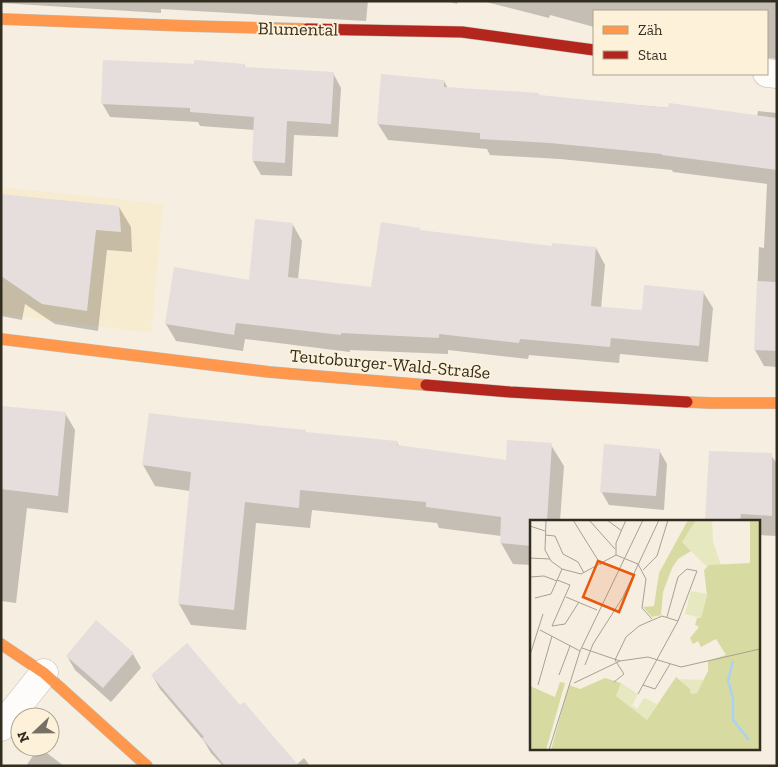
<svg xmlns="http://www.w3.org/2000/svg" width="778" height="767" font-family="'Zilla Slab',serif">
	<rect width="100%" height="100%" fill="#f5eee1"/>
	<path fill="#f8ecd0" d="M1,187L163,204L151,333L1,314Z"/>
	<path fill="#0003" d="M1,1H368L366,21L161,9V13L1,3Z
		M446,1H458L457,4Z
		M482,1H777V59L767,58V11H594V27L550,15L549,18Z
		M244,65L246,69L333,73L341,88L338,137L294,135L292,176L261,175L253,161L255,130L200,126L198,122L110,117L102,103L195,66Z
		M444,81L448,89L539,96L757,116L758,111L777,113V367L764,366L755,350L759,247L764,248L767,184L673,172L672,170L560,159L490,155L487,149L388,140L378,124Z
		M1,195L119,207L131,227L132,252L107,250L98,331L55,324L25,304L22,320L1,316Z
		M293,225L302,241L298,279L372,288L420,232L553,247L596,248L605,265L601,308L643,311L703,292L713,308L708,362L620,354L619,363L529,355L528,359L448,350V354L350,350V352L245,339L243,351L176,341L166,324L250,281Z
		M1,407L65,413L75,430L68,513L27,508L16,603L1,601Z
		M306,433L397,442L399,447L507,462L551,445L564,466L560,521H532V565L513,564L501,543V536L439,528L437,523L312,510L310,528L256,523L246,630L191,625L179,604L190,491L155,486L143,465Z
		M659,450L667,464L664,510L609,505L601,491Z
		M771,455L777,464V536L759,535V521H706Z
		M133,654L141,668L111,702L75,670L67,656Z
		M152,675L240,707L296,765L304,758L310,766H223L211,753L204,741L160,689Z
		M39,747L64,766H26Z"/>
	<path fill="#e5dedd" d="M103,60L194,64V60L245,64L244,67L334,72L331,124L287,121L285,163L252,161L254,117L190,112V108L101,104Z
		M381,74L444,80V87L539,93V95L668,108L669,103L777,118V170L662,155V154L550,143L480,139V133L377,124Z
		M1,194L119,206L121,232L96,230L87,311L42,304L1,276Z
		M255,219L293,223L288,277L371,287L381,222L420,228V230L552,246V243L596,247L591,306L642,310L644,285L704,291L699,346L611,338L610,347L520,339L519,343L439,334V338L341,333V335L236,323L234,335L165,324L174,267L249,280Z
		M757,281L777,282V351L754,350Z
		M1,406L66,412L58,496L1,489Z
		M149,413L189,418L306,430V432L397,441V445L506,460L507,440L552,443L547,521H532V546L500,543L501,517L426,507V502L300,490L299,508L245,502L234,610L178,604L191,472L142,465Z
		M604,444L660,449L656,496L600,492Z
		M709,451L772,453V516L741,514L740,521H705Z
		M96,620L134,653L103,688L66,656Z
		M187,643L240,705L244,702L299,766H225L202,738L204,737L151,675Z"/>
	<g fill="none" stroke-linecap="round" stroke-linejoin="round">
		<g stroke="#c2bdb2" stroke-width="29">
			<path id="street" d="M767,73L777,74
				M1,727L44,673"/>
		</g>
		<g stroke="#c2bdb2" stroke-width="12">
			<path id="slow" d="M1,19L188,26L307,29
				M1,339L269,372L426,385
				M687,402L711,403H777
				M1,644L44,673L147,766"/>
		</g>
		<g stroke="#c2bdb2" stroke-width="12">
			<path id="jam" d="M307,29L462,32L594,50
				M426,385L510,392L687,402"/>
		</g>
		<use href="#street" stroke="#fefcfa" stroke-width="28"/>
		<use href="#slow" stroke="#ff974d" stroke-width="11"/>
		<use href="#jam" stroke="#b3261e" stroke-width="11"/>
	</g>
	<g text-anchor="middle" dominant-baseline="central" stroke-width="4" stroke-linejoin="round" paint-order="stroke">
		<g font-size="18" fill="#322d21" stroke="#fdf2d9">
			<text transform="translate(298 29) rotate(1)">Blumental</text>
			<text transform="translate(390 364) rotate(5)">Teutoburger-Wald-Straße</text>
		</g>
	</g>
	<g transform="translate(530 520)">
		<rect width="230" height="230" fill="#f5eee1"/>
		<path d="M166,0H182L183,22L191,45L177,47L152,22ZM161,71L177,74L171,98L155,94ZM149,159L174,160L167,173L161,174L160,169ZM91,163L108,174L102,185L107,189L114,178L127,184L117,200L86,176Z" fill="#e6e8bf"/>
		<path d="M158,0H166L152,22L161,31L148,39L142,48L133,72L131,95L122,97L113,87L124,86L129,53ZM220,0H230V230H21L39,165L50,169L75,158L91,163L86,176L117,200L146,157L160,169L161,174L167,173L178,151V141L196,135L186,119L171,127L168,121L163,124L160,118L169,107L165,105L167,98H171L177,75L174,50L179,45L220,43ZM30,162L35,163L16,230H0V166L25,177Z" fill="#d7dba1"/>
		<path fill="none" stroke="#acd1f4" stroke-width="2.5" d="M203,141L198,161L203,178V200L219,220"/>
		<path fill="none" stroke="#a7a194" stroke-width="1" d="M16,0L15,30L21,41L32,49L51,54L86,35L108,44L116,59L112,88L122,99M43,0L71,45M59,0L85,29M77,0L92,11M0,6L15,11M15,15L25,16L33,34L48,42L54,53M86,35V23L96,0M0,38L20,39M113,50L127,36L138,0M0,57L14,56L27,61M27,60L40,65L22,106L35,104L49,82M36,77L67,90M5,78L21,74L32,49M10,110L50,131M52,128L90,141L118,137L151,147L230,129M0,135L13,94M85,140L96,117L109,106L132,96L148,101M55,145L63,124L93,77L129,0M29,155L40,126M84,162L94,154L85,140M44,163L90,141M8,165L22,116M113,165L125,169L140,144M108,174L148,101L167,51L157,49L148,57L137,97M19,230L50,131L113,0"/>
		<path fill="#e8590c" fill-opacity="0.15" stroke="#e8590c" stroke-width="2.5" d="M68,41L104,55L89,92L53,77Z"/>
		<rect width="230" height="230" fill="none" stroke="#322d21" stroke-width="2.5"/>
	</g>
	<rect width="778" height="767" fill="none" stroke="#322d21" stroke-width="5"/>
	<rect x="593" y="10" width="175" height="65" fill="#fdf2d9" stroke="#aca38f"/>
	<rect x="603" y="26" width="25" height="8" fill="#ff974d" stroke="#aca38f"/>
	<text x="638" y="35" font-size="15" fill="#322d21">Zäh</text>
	<rect x="603" y="51" width="25" height="8" fill="#b3261e" stroke="#aca38f"/>
	<text x="638" y="60" font-size="15" fill="#322d21">Stau</text>
	<g transform="translate(35 732) rotate(248)"><circle r="24" fill="#fdf2d9" stroke="#aca38f"/>
	<path d="M0-4L9 19L0 12L-9 19Z" fill="#767164"/>
	<text y="-8" font-size="14" font-weight="bold" text-anchor="middle" fill="#322d21">N</text>
	</g>
</svg>
